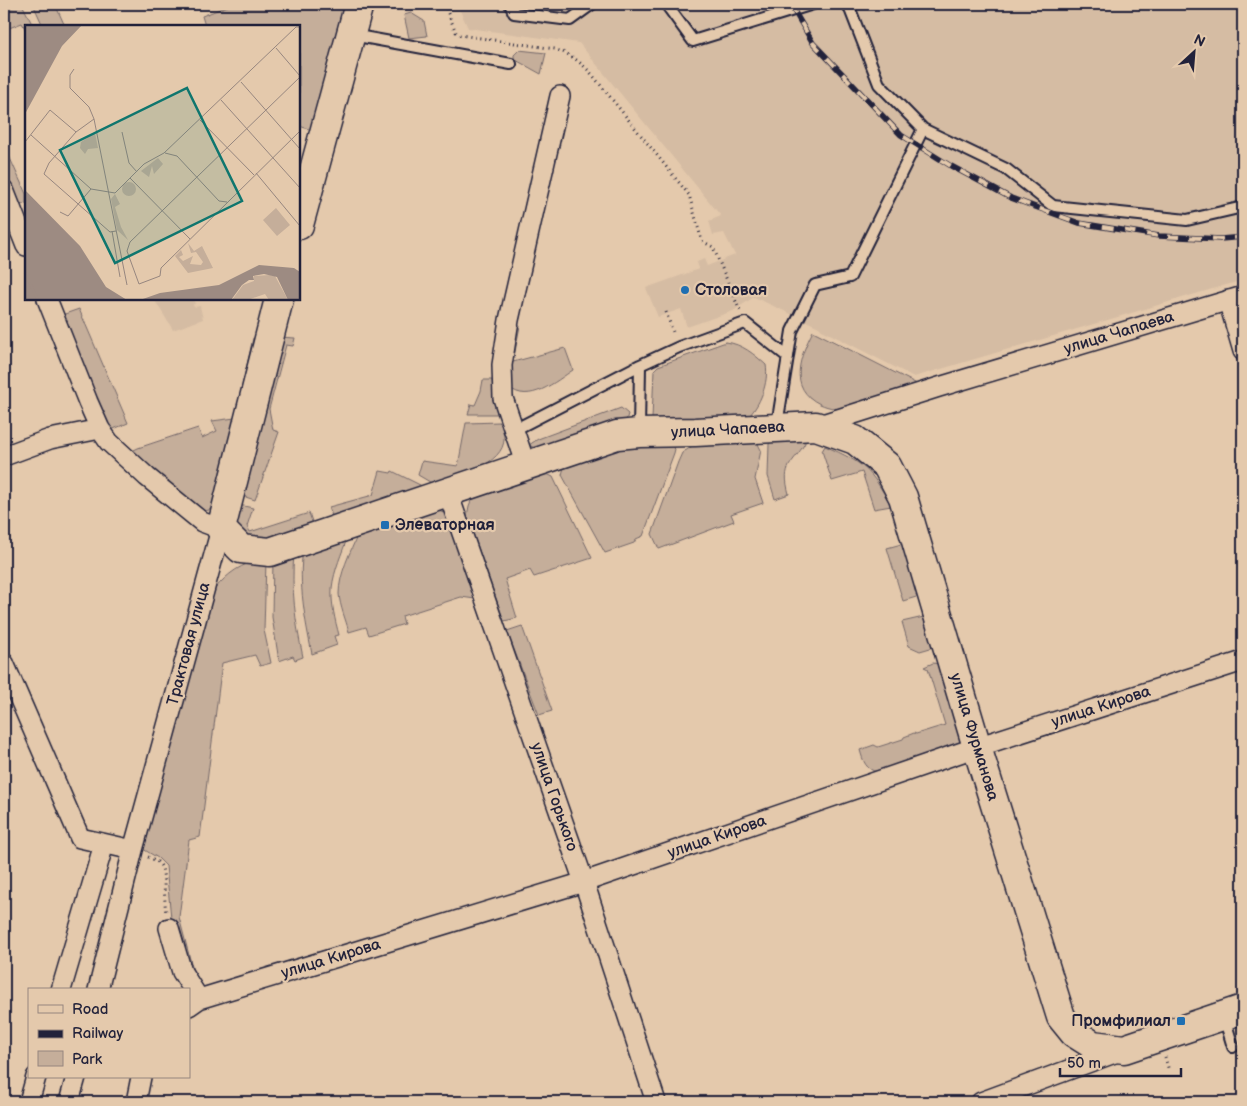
<svg xmlns="http://www.w3.org/2000/svg" width="1247" height="1106" font-family="'Balsamiq Sans',sans-serif">
	<rect width="100%" height="100%" fill="#e4c9ac"/>
	<filter id="ink" filterUnits="userSpaceOnUse"><feTurbulence type="fractalNoise" baseFrequency=".02" numOctaves="2"/><feDisplacementMap in="SourceGraphic" scale="10" xChannelSelector="R" yChannelSelector="G"/><feConvolveMatrix kernelMatrix="1 2 1 2 8 2 1 2 1" color-interpolation-filters="sRGB"/></filter>
	<g filter="url(#ink)">
		<path fill="#d5bca3" d="M457,4H1243V280L914,377L822,330L819,327L754,297L733,311L687,327L681,309L658,317L646,288L699,269L697,262L704,259L707,266L735,255L724,233L713,235L709,221L721,216L579,43L468,28Z
			M154,299H193L195,304H193L194,307L200,306L203,319L173,330Z"/>
		<path fill="#c5ae9a" stroke="#74686a" d="M22,4L33,26H26V30L22,23L4,30V10Z
			M33,4H55L64,24L59,26H43Z
			M233,4H304L305,8L326,4H349L312,130L299,126V26H205L202,16Z
			M411,13L424,21L427,36L409,38L404,15Z
			M519,50L546,53L541,74L514,59V55Z
			M4,142L9,156L26,194V203L20,205L4,170Z
			M79,309L128,423L111,430L96,404L62,315Z
			M514,325L520,326L513,362L565,348L573,370C556,381 529,405 509,387Z
			M813,331L919,385C896,393 873,403 850,408C840,410 829,408 820,404C787,388 800,356 813,331Z
			M279,337L295,338L293,346L286,345L269,409L273,430L279,432L255,500L239,495Z
			M253,338L258,340L212,509L202,512L130,452L138,448L198,428L202,438L217,431L212,421L235,418Z
			M726,342C742,344 754,354 766,365C769,382 760,406 747,418L652,419L654,370L658,366Z
			M483,380H492L497,414H468L471,404L475,405L481,391Z
			M621,408L628,414L626,421L540,451L529,445L538,439Z
			M500,422C502,427 504,433 504,438C505,465 455,477 435,485L418,475L422,461L458,466L466,423Z
			M772,440H805V443C792,466 781,464 789,494L775,499L768,476L769,444Z
			M757,442L761,450L755,479L763,503L731,514L734,521L659,549L652,534L678,462L682,453L694,445Z
			M619,445L672,446L675,449L674,453L643,536L636,539L634,543L605,553L562,475L565,463Z
			M825,446C865,464 870,468 891,506L874,509L862,472L832,481L822,451Z
			M380,471L391,473L392,471L426,488L333,519L329,507L373,495Z
			M541,471L553,477L592,558L534,577L530,570L505,579L517,618L504,621L467,516L469,506L472,498Z
			M239,505L253,508L247,526L250,532L309,513L314,527L257,541L235,530Z
			M436,509L446,513L488,626L484,628L475,599L461,597L402,616L404,624L369,635L366,627L349,632C346,620 340,607 339,594C339,574 350,553 358,534L374,530L375,532L397,524L396,520Z
			M348,536C342,553 334,570 332,588C331,604 335,620 339,635L334,636L337,645L312,654C305,619 298,585 303,549Z
			M905,543L923,595L903,601L887,548Z
			M294,552C291,591 295,620 303,657L295,660L293,656L279,661L272,617L273,559Z
			M255,561H266L264,630L271,663L260,666L255,655L222,663L200,837L189,840L179,917L195,978L187,971L171,918L166,866L158,858L143,849L210,595C223,578 235,567 255,561Z
			M928,616L937,646L920,651L909,646L902,622Z
			M522,626L552,711L539,715L507,631Z
			M933,663L940,664L966,735L961,744L878,772C866,770 863,761 860,750L874,745L878,747L903,739L904,737L914,733L916,734L945,725L928,669L924,667Z"/>
		<g fill="none" stroke-linecap="round" stroke-linejoin="round">
			<g stroke="#22223b" stroke-width="14">
				<path id="lane" d="M510,4L514,13L570,20L592,4
					M666,4L693,41L813,4
					M352,35L511,64
					M923,129L1006,169L1053,206L1187,220L1243,207
					M777,425L792,331L815,285L850,277L923,129L879,84L848,4
					M514,430L640,365
					M639,431L640,365L679,347L745,323L788,357
					M1224,1017L1233,1047"/>
			</g>
			<g stroke="#22223b" stroke-width="22">
				<path id="street" d="M4,190L26,246
					M47,299L88,402L100,429L109,442L147,477L202,522L221,529L133,850L98,990
					M1228,300L1243,351
					M816,426L939,387L1243,296
					M4,456L50,439L100,429
					M526,466L503,398L502,365L509,320L560,96
					M448,493L584,882L656,1102
					M4,663L80,838L133,850
					M169,928L182,972L199,999
					M61,990L104,844
					M189,1006L199,999L584,882L977,747L1243,661
					M29,1102L36,1077
					M69,1102L76,1077
					M136,1102L141,1077
					M981,1102L1120,1051"/>
			</g>
			<g stroke="#22223b" stroke-width="31">
				<path id="secondary" d="M299,225L359,4
					M279,299L221,529L241,549L270,552L617,435L639,433L695,432L816,426L855,440L887,466L903,497L977,747L1061,1017L1074,1033L1093,1045L1124,1049L1243,1009"/>
			</g>
			<path stroke="#22223b" stroke-width="3" stroke-dasharray="1 4" stroke-linecap="butt" d="M444,4L456,32L460,35L555,49C570,54 579,61 590,72L689,195L702,241L713,247L740,311
				M666,312L674,335
				M148,857C153,859 158,861 161,866C165,872 164,902 166,912
				M1165,1057L1169,1071
				M1243,1064L1241,1065L1243,1072"/>
			<use href="#lane" stroke="#e4c9ac" stroke-width="10"/>
			<use href="#street" stroke="#e4c9ac" stroke-width="19"/>
			<use href="#secondary" stroke="#e4c9ac" stroke-width="28"/>
			<g stroke="#22223b" stroke-width="5.5">
				<path id="rail" d="M790,4L813,43L901,135L951,166L1011,198L1079,223L1159,236L1221,239L1243,237"/>
			</g>
			<use href="#rail" stroke="#e4c9ac" stroke-width="4" stroke-dasharray="11" stroke-linecap="butt"/>
		</g>
	</g>
	<g fill="#1f6fb2" stroke="#e4c9ac" stroke-width="2">
		<circle cx="685" cy="290" r="5"/>
		<rect x="380" y="520" width="10" height="10" rx="2.5"/>
		<rect x="1176" y="1016" width="10" height="10" rx="2.5"/>
	</g>
	<g text-anchor="middle" dominant-baseline="central" stroke-width="4.5" stroke-linejoin="round" paint-order="stroke">
		<g font-size="16" font-weight="bold" fill="#22223b" stroke="#e4c9ac" text-anchor="start">
			<text x="695" y="290">Столовая</text>
			<text x="395" y="525">Элеваторная</text>
			<text x="1171" y="1021" text-anchor="end">Промфилиал</text>
		</g>
		<g font-size="16" fill="#22223b" stroke="#e4c9ac">
			<text transform="translate(1119 333) rotate(-17)">улица Чапаева</text>
			<text transform="translate(728 430) rotate(-3)">улица Чапаева</text>
			<text transform="translate(189 644) rotate(-75)">Трактовая улица</text>
			<text transform="translate(1101 707) rotate(-18)">улица Кирова</text>
			<text transform="translate(974 737) rotate(73)">улица Фурманова</text>
			<text transform="translate(554 797) rotate(71)">улица Горького</text>
			<text transform="translate(717 837) rotate(-19)">улица Кирова</text>
			<text transform="translate(331 959) rotate(-17)">улица Кирова</text>
		</g>
	</g>
	<g transform="translate(25 25)">
		<rect width="275" height="275" fill="#e4c9ac"/>
		<path d="M70,108L73,123L63,124L60,129L55,123L56,117ZM133,133L138,139L129,149L127,141L124,152L116,146ZM97 164a7 7 0 1 1 14 0a7 7 0 1 1-14 0ZM90,169L95,179L90,182L96,202L103,215L92,205L86,174ZM251,183L265,200L252,211L238,195ZM163,218L169,226L177,221L188,243L163,248L150,231L156,225L158,230L154,232L158,236L168,231L165,239L176,240L178,237L171,227L166,228ZM245,250L250,251L263,275H244L240,269L222,275H207L218,260L229,256V251Z" fill="#c5ae9a"/>
		<path d="M0,0H57L37,21L0,89ZM0,165L55,221L81,262L102,275H0ZM234,240L269,243L275,247V275H263L252,252L239,249L228,251L229,255H224L217,260L206,275H115L135,268L194,260Z" fill="#9d8b82"/>
		<path fill="none" stroke="#9d8b82" stroke-width="2.5" d="M0,248L13,275"/>
		<path fill="none" stroke="#96867f" stroke-width="1" d="M251,23L275,51M49,44L45,50V63L64,82L69,94L102,260M275,52L105,217L102,226L114,259L135,251L136,243L275,106M216,57L275,124M196,75L275,163M69,94L51,107L24,138L19,149L85,207L91,206M175,95L229,150M97,107L104,138L112,147M6,110L66,164L90,168L119,139L139,128L271,2H275M0,117L25,85L51,107M140,128L152,131L194,176L202,177M231,148L275,201M105,153L165,214M35,187L43,191L66,164M87,206L95,252"/>
		<path fill="#0f766e" fill-opacity="0.15" stroke="#0f766e" stroke-width="2.5" d="M162,63L217,176L90,238L35,125Z"/>
		<rect width="275" height="275" fill="none" stroke="#22223b" stroke-width="2.5"/>
	</g>
	<rect width="1247" height="1106" fill="none" stroke="#e4c9ac" stroke-width="20"/>
	<rect x="10" y="10" width="1227" height="1086" fill="none" stroke="#22223b" stroke-width="2" filter="url(#ink)"/>
	<rect x="28" y="988" width="162" height="90" fill="#e4c9ac" stroke="#96867f"/>
	<rect x="38" y="1005" width="25" height="8" fill="#e4c9ac" stroke="#96867f"/>
	<text x="72" y="1014" font-size="15" fill="#22223b">Road</text>
	<rect x="38" y="1030" width="25" height="8" fill="#22223b" stroke="#96867f"/>
	<text x="72" y="1038" font-size="15" fill="#22223b">Railway</text>
	<rect x="38" y="1051" width="25" height="15" fill="#c5ae9a" stroke="#96867f"/>
	<text x="72" y="1064" font-size="15" fill="#22223b">Park</text>
	<g transform="translate(1194 52) rotate(26)" stroke="#e4c9ac" stroke-width="4" paint-order="stroke">
	<path d="M0-4L9 19L0 12L-9 19Z" fill="#22223b"/>
	<text y="-8" font-size="14" font-weight="bold" text-anchor="middle" fill="#22223b">N</text>
	</g>
	<path d="M1060 1068v8h121v-8" fill="none" stroke="#22223b" stroke-width="2.5"/>
	<text x="1067" y="1068" font-size="15" fill="#22223b" stroke="#e4c9ac" stroke-width="4" paint-order="stroke">50 m</text>
</svg>
